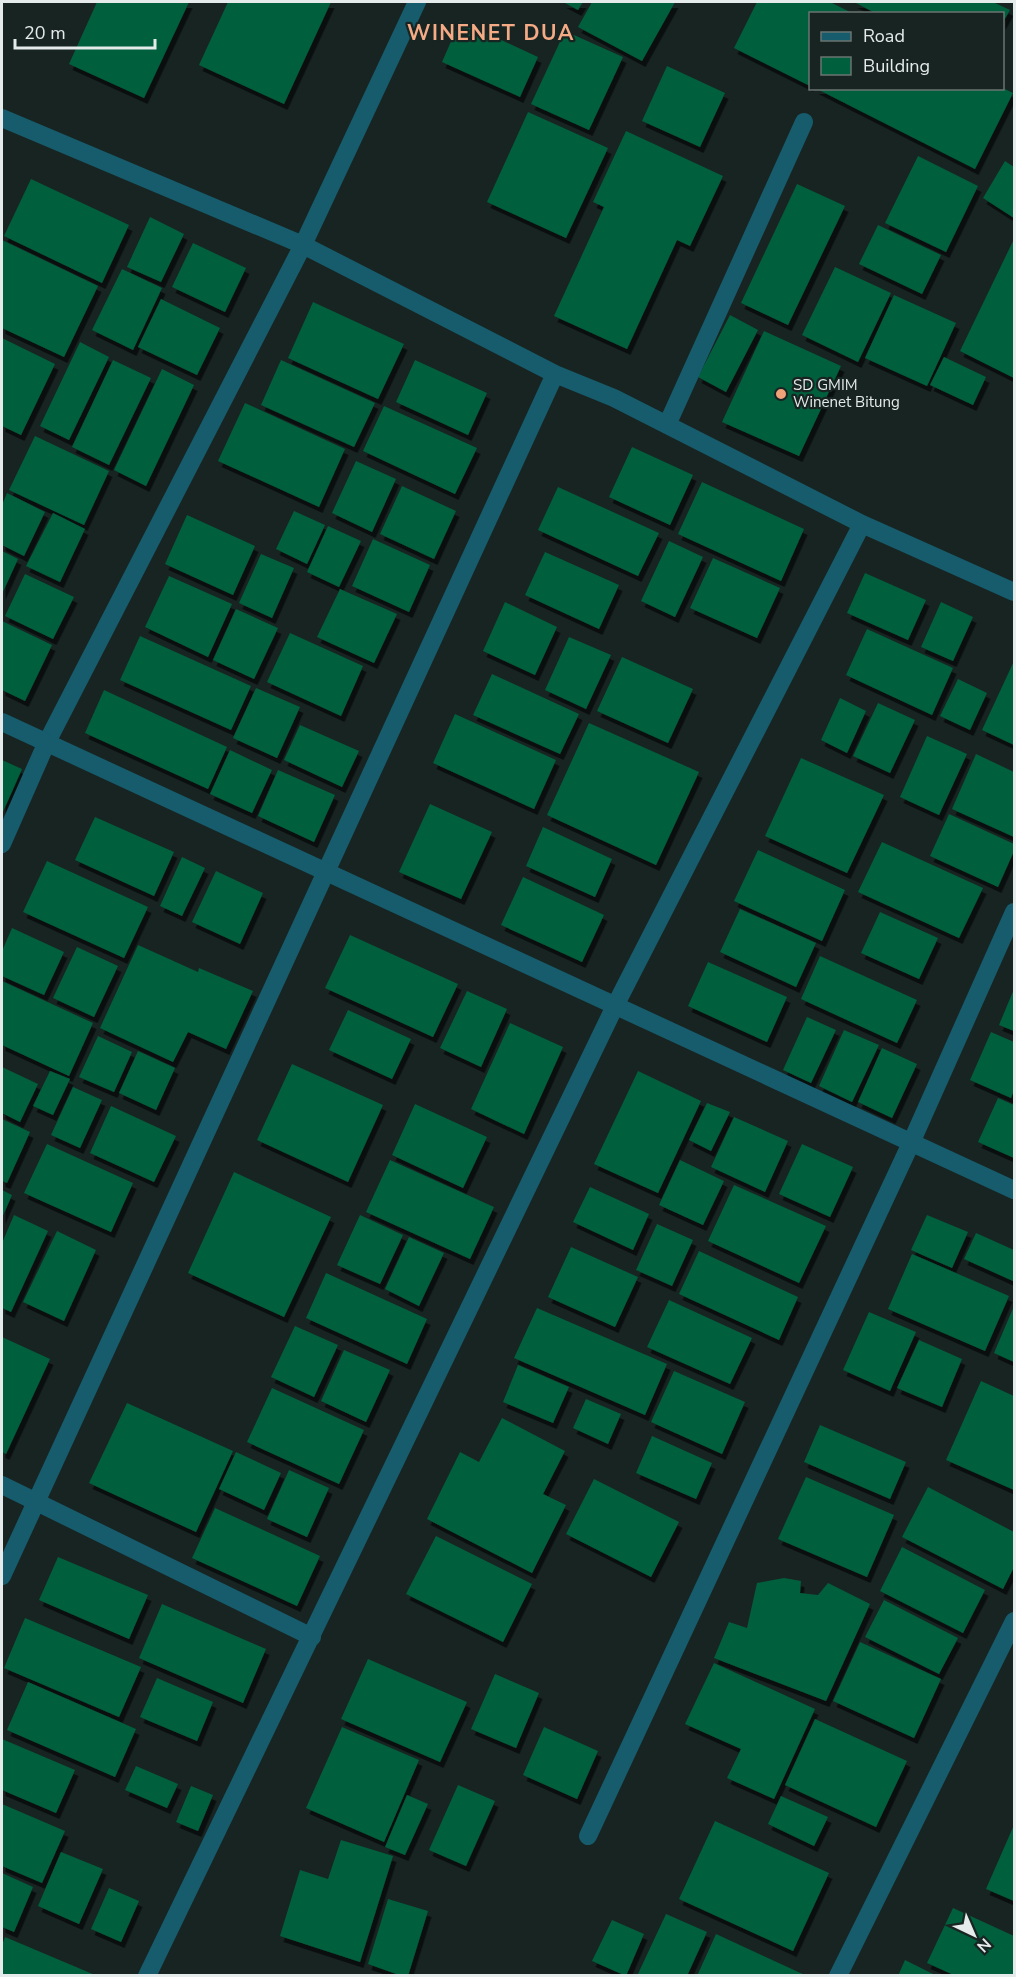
<svg xmlns="http://www.w3.org/2000/svg" width="1016" height="1977" font-family="'Nunito Sans',sans-serif">
	<defs>
		<filter id="shadow"><feDropShadow dx="3.5" dy="6" stdDeviation="0" flood-color="#0009"/></filter>
	</defs>
	<rect width="100%" height="100%" fill="#182422"/>
	<path fill="#005f3c" filter="url(#shadow)" d="M97,2H189L144,98L69,64Z
		M228,2H331L284,104L199,65Z
		M563,2H583L578,10Z
		M592,2H675L642,61L578,27Z
		M757,2H830L854,14H810V86L734,48Z
		M854,2H993L1010,10L1002,24V14H877Z
		M460,21L538,57L520,97L442,62Z
		M565,31L623,57L589,130L531,104Z
		M667,66L725,93L700,147L642,121Z
		M815,88H1003L1013,93L975,169Z
		M528,112L608,148L566,238L487,202Z
		M626,131L723,176L690,246L677,240L627,349L554,316L604,207L593,202Z
		M918,156L978,186L946,252L885,223Z
		M1005,161L1014,167V218L983,198Z
		M31,179L129,225L102,283L4,236Z
		M797,184L845,206L788,325L741,303Z
		M150,217L184,234L161,282L127,267Z
		M878,225L941,255L922,294L859,264Z
		M1014,239V378L960,351Z
		M2,240L98,286L64,357L2,328Z
		M193,243L246,268L225,312L172,287Z
		M835,267L891,293L858,362L802,335Z
		M122,269L162,288L133,350L92,330Z
		M894,295L956,323L927,386L865,358Z
		M161,299L220,328L197,375L138,347Z
		M313,302L404,344L378,399L288,358Z
		M730,315L758,330L726,392L698,377Z
		M764,331L841,366L799,456L722,422Z
		M2,338L55,364L21,435L2,426Z
		M80,342L109,357L69,440L40,426Z
		M944,357L986,377L973,405L930,385Z
		M113,360L151,378L109,465L72,447Z
		M281,360L375,403L354,447L261,405Z
		M415,360L487,393L468,435L396,402Z
		M162,369L194,385L146,486L114,470Z
		M245,403L345,449L319,507L218,461Z
		M384,406L477,448L455,494L363,451Z
		M35,436L109,471L84,525L9,490Z
		M632,447L693,475L670,525L609,497Z
		M356,461L396,479L372,532L332,513Z
		M702,482L804,529L781,581L678,534Z
		M402,486L456,511L434,559L380,534Z
		M558,487L659,533L638,576L538,530Z
		M7,493L45,512L24,556L2,545V505Z
		M294,511L325,525L307,564L276,549Z
		M53,513L85,529L60,582L26,566Z
		M187,515L255,546L233,595L165,564Z
		M328,526L361,541L339,587L307,572Z
		M373,539L430,565L409,612L352,586Z
		M669,541L703,557L675,617L641,601Z
		M2,551L18,559L2,594Z
		M545,552L619,585L599,629L525,595Z
		M261,554L294,568L272,618L239,603Z
		M713,558L780,588L757,638L690,608Z
		M865,573L926,600L908,640L847,613Z
		M25,574L74,597L53,639L5,616Z
		M169,576L232,604L208,657L145,627Z
		M340,589L397,614L374,663L317,637Z
		M505,602L557,627L535,675L483,651Z
		M941,602L973,617L953,661L921,647Z
		M236,609L278,628L254,679L213,660Z
		M2,621L52,645L25,701L2,690Z
		M867,629L953,668L932,715L846,675Z
		M290,633L363,666L341,716L267,682Z
		M140,636L251,686L231,730L120,680Z
		M569,637L611,655L586,709L545,690Z
		M622,657L693,689L668,743L597,711Z
		M1014,661V745L982,730Z
		M492,674L579,714L560,754L473,715Z
		M958,679L987,693L970,730L940,716Z
		M256,688L300,707L277,758L233,738Z
		M104,690L227,747L208,789L85,733Z
		M840,698L866,711L847,753L821,740Z
		M878,703L915,720L890,773L853,756Z
		M455,714L556,760L534,809L433,763Z
		M589,723L699,772L656,865L547,815Z
		M300,725L359,751L342,787L284,760Z
		M927,736L967,754L939,815L900,797Z
		M230,750L272,770L252,813L210,794Z
		M976,754L1014,772V837L952,809Z
		M801,758L884,795L847,873L765,836Z
		M2,760L22,769L2,814Z
		M278,770L335,795L314,842L258,816Z
		M430,804L492,832L461,899L399,872Z
		M949,814L1014,844V851L998,887L930,856Z
		M95,817L174,852L154,896L75,860Z
		M543,827L612,859L595,897L526,866Z
		M882,842L983,888L959,938L858,892Z
		M758,850L845,890L822,941L734,901Z
		M182,857L205,868L182,916L160,906Z
		M47,861L148,907L124,958L23,912Z
		M216,871L263,893L240,944L192,922Z
		M523,877L604,915L582,962L501,925Z
		M740,909L816,943L796,987L720,952Z
		M880,912L938,938L919,979L861,953Z
		M12,928L64,952L44,995L2,976V951Z
		M350,935L458,984L433,1037L325,988Z
		M138,945L198,972L199,968L253,991L226,1049L188,1032L173,1062L100,1028Z
		M77,947L118,966L94,1017L53,998Z
		M820,956L917,1000L897,1043L801,999Z
		M708,962L787,997L767,1042L688,1006Z
		M2,981L93,1023L69,1076L2,1045Z
		M1014,989V1031L999,1025Z
		M467,991L507,1009L481,1067L440,1048Z
		M348,1010L411,1039L392,1079L329,1050Z
		M807,1017L836,1030L811,1083L783,1070Z
		M510,1023L563,1047L524,1134L471,1109Z
		M844,1030L879,1045L852,1102L819,1086Z
		M991,1032L1014,1042V1090L1011,1098L970,1080Z
		M98,1036L132,1052L114,1092L79,1077Z
		M882,1048L917,1064L892,1118L858,1102Z
		M138,1051L175,1068L156,1110L119,1093Z
		M292,1064L383,1105L348,1182L257,1140Z
		M2,1067L38,1084L20,1122L2,1113Z
		M50,1071L70,1079L53,1115L33,1106Z
		M638,1071L701,1101L658,1193L594,1164Z
		M73,1087L102,1100L80,1148L51,1135Z
		M998,1098L1014,1105V1158L978,1142Z
		M707,1103L730,1112L711,1151L689,1140Z
		M415,1104L487,1137L463,1188L392,1155Z
		M111,1106L176,1136L154,1182L90,1153Z
		M734,1117L788,1141L765,1192L711,1167Z
		M2,1119L30,1132L7,1183L2,1181Z
		M47,1144L133,1183L111,1232L24,1193Z
		M802,1144L853,1167L830,1217L779,1194Z
		M390,1160L494,1207L470,1259L366,1212Z
		M680,1160L724,1181L703,1225L659,1205Z
		M234,1172L331,1217L284,1317L188,1273Z
		M734,1185L826,1226L799,1283L708,1241Z
		M590,1187L649,1214L633,1250L573,1222Z
		M2,1190L12,1195L2,1218Z
		M14,1215L48,1231L11,1312L2,1308V1243Z
		M360,1215L403,1235L380,1284L337,1265Z
		M927,1215L968,1232L952,1268L911,1250Z
		M657,1224L693,1240L672,1286L636,1270Z
		M57,1231L96,1250L64,1321L23,1302Z
		M976,1233L1014,1250L1013,1281L964,1259Z
		M409,1237L444,1253L419,1306L385,1289Z
		M571,1247L638,1277L615,1327L548,1297Z
		M699,1251L798,1297L779,1340L679,1294Z
		M912,1254L1009,1296L985,1351L888,1309Z
		M326,1273L427,1319L407,1364L306,1318Z
		M669,1300L752,1338L730,1384L647,1347Z
		M1014,1306V1362L994,1353Z
		M537,1308L667,1364L645,1415L514,1358Z
		M869,1312L916,1332L890,1391L843,1370Z
		M295,1326L338,1345L314,1397L271,1377Z
		M2,1337L50,1359L6,1454L2,1452Z
		M919,1340L962,1359L942,1407L897,1388Z
		M344,1350L390,1370L366,1422L321,1401Z
		M518,1365L569,1387L553,1423L503,1402Z
		M674,1371L745,1402L722,1454L651,1422Z
		M981,1381L1014,1396V1490L946,1460Z
		M272,1388L364,1430L339,1484L247,1442Z
		M586,1399L621,1414L608,1444L573,1428Z
		M127,1403L233,1451L196,1532L89,1483Z
		M502,1418L565,1451L543,1494L566,1505L532,1573L427,1519L460,1452L479,1462Z
		M820,1425L906,1462L890,1499L804,1462Z
		M652,1436L712,1463L696,1499L636,1473Z
		M236,1452L281,1473L264,1510L219,1489Z
		M289,1470L329,1488L307,1537L267,1519Z
		M806,1477L894,1515L867,1577L778,1539Z
		M594,1479L679,1522L651,1577L566,1534Z
		M928,1487L1014,1532V1567L1003,1589L902,1537Z
		M215,1508L320,1556L297,1606L192,1558Z
		M436,1536L532,1584L503,1642L406,1594Z
		M902,1547L985,1590L963,1633L880,1591Z
		M58,1557L148,1595L129,1639L39,1600Z
		M784,1578L801,1581L800,1593L818,1595L828,1583L870,1604L826,1701L714,1658L729,1622L747,1628L757,1583Z
		M884,1600L958,1638L939,1674L865,1637Z
		M162,1604L266,1649L243,1703L139,1658Z
		M25,1618L141,1667L119,1717L4,1668Z
		M860,1642L941,1679L914,1738L833,1701Z
		M368,1659L467,1702L440,1762L341,1719Z
		M714,1663L815,1709L774,1799L727,1778L741,1749L685,1724Z
		M495,1674L539,1693L516,1748L471,1729Z
		M157,1678L213,1702L197,1741L140,1717Z
		M28,1682L136,1729L115,1777L7,1730Z
		M815,1719L907,1761L876,1827L785,1785Z
		M342,1727L419,1760L384,1842L306,1808Z
		M544,1727L598,1751L577,1799L523,1775Z
		M2,1739L75,1770L56,1813L2,1790Z
		M136,1766L178,1784L167,1808L125,1790Z
		M458,1785L495,1801L466,1866L429,1850Z
		M191,1786L213,1795L198,1831L176,1822Z
		M407,1795L428,1804L405,1855L385,1847Z
		M781,1796L828,1817L814,1846L768,1824Z
		M2,1804L65,1831L42,1883L2,1866Z
		M715,1821L829,1873L793,1951L679,1899Z
		M1014,1825V1901L986,1889Z
		M341,1840L393,1856L360,1962L280,1936L300,1870L328,1879Z
		M61,1852L103,1869L79,1924L38,1906Z
		M2,1873L33,1887L14,1932L2,1927Z
		M109,1888L139,1901L121,1942L91,1929Z
		M388,1899L428,1911L408,1976H402L368,1964Z
		M953,1908L1014,1936V1976H956L927,1963Z
		M666,1914L707,1932L687,1976H637Z
		M612,1920L644,1934L626,1976L592,1961Z
		M716,1934L807,1976H697Z
		M5,1937L95,1975V1976H2V1945Z
		M905,1960L937,1976H898Z"/>
	<g fill="none" stroke-linecap="round" stroke-linejoin="round">
		<path stroke="#165c6c" stroke-width="18" d="M2,118L303,245L555,374L614,398L862,524L1014,592
			M667,425L804,122
			M2,844L46,744L303,245L417,2
			M2,1485L312,1637
			M2,1576L555,374
			M588,1836L911,1143L1014,912
			M147,1976L615,1006L862,524
			M838,1976L1014,1621"/>
		<path stroke="#165c6c" stroke-width="18" d="M2,722L1014,1190"/>
	</g>
	<circle fill="#f0a279" stroke="#182422" stroke-width="2" cx="781" cy="394" r="6"/>
	<g text-anchor="middle" dominant-baseline="central" stroke-width="4.5" stroke-linejoin="round" paint-order="stroke">
		<g font-size="15" fill="#e4ebea" stroke="#182422" text-anchor="start">
			<text x="793" y="385">SD GMIM<tspan x="793" dy="17">Winenet Bitung</tspan></text>
		</g>
		<g font-size="21" font-weight="bold" letter-spacing="1.5" fill="#f4ab85" stroke="#182422">
			<text x="491" y="33">WINENET DUA</text>
		</g>
	</g>
	<rect width="1016" height="1977" fill="none" stroke="#e4ebea" stroke-width="6"/>
	<rect x="809" y="12" width="195" height="78" fill="#182422" stroke="#6a7472" stroke-width="1.5"/>
	<rect x="821" y="32" width="30" height="9" fill="#165c6c" stroke="#6a7472" stroke-width="1.5"/>
	<text x="863" y="42" font-size="18" fill="#e4ebea">Road</text>
	<rect x="821" y="57" width="30" height="18" fill="#005f3c" stroke="#6a7472" stroke-width="1.5"/>
	<text x="863" y="72" font-size="18" fill="#e4ebea">Building</text>
	<g transform="translate(974 1935) rotate(136)" stroke="#182422" stroke-width="4.5" paint-order="stroke">
	<path d="M0-4.5L10 22L0 15L-10 22Z" fill="#e4ebea"/>
	<text y="-9" font-size="16" font-weight="bold" text-anchor="middle" fill="#e4ebea">N</text>
	</g>
	<path d="M15 39v9h140v-9" fill="none" stroke="#e4ebea" stroke-width="3"/>
	<text x="24" y="39" font-size="18" fill="#e4ebea" stroke="#182422" stroke-width="4.5" paint-order="stroke">20 m</text>
</svg>
